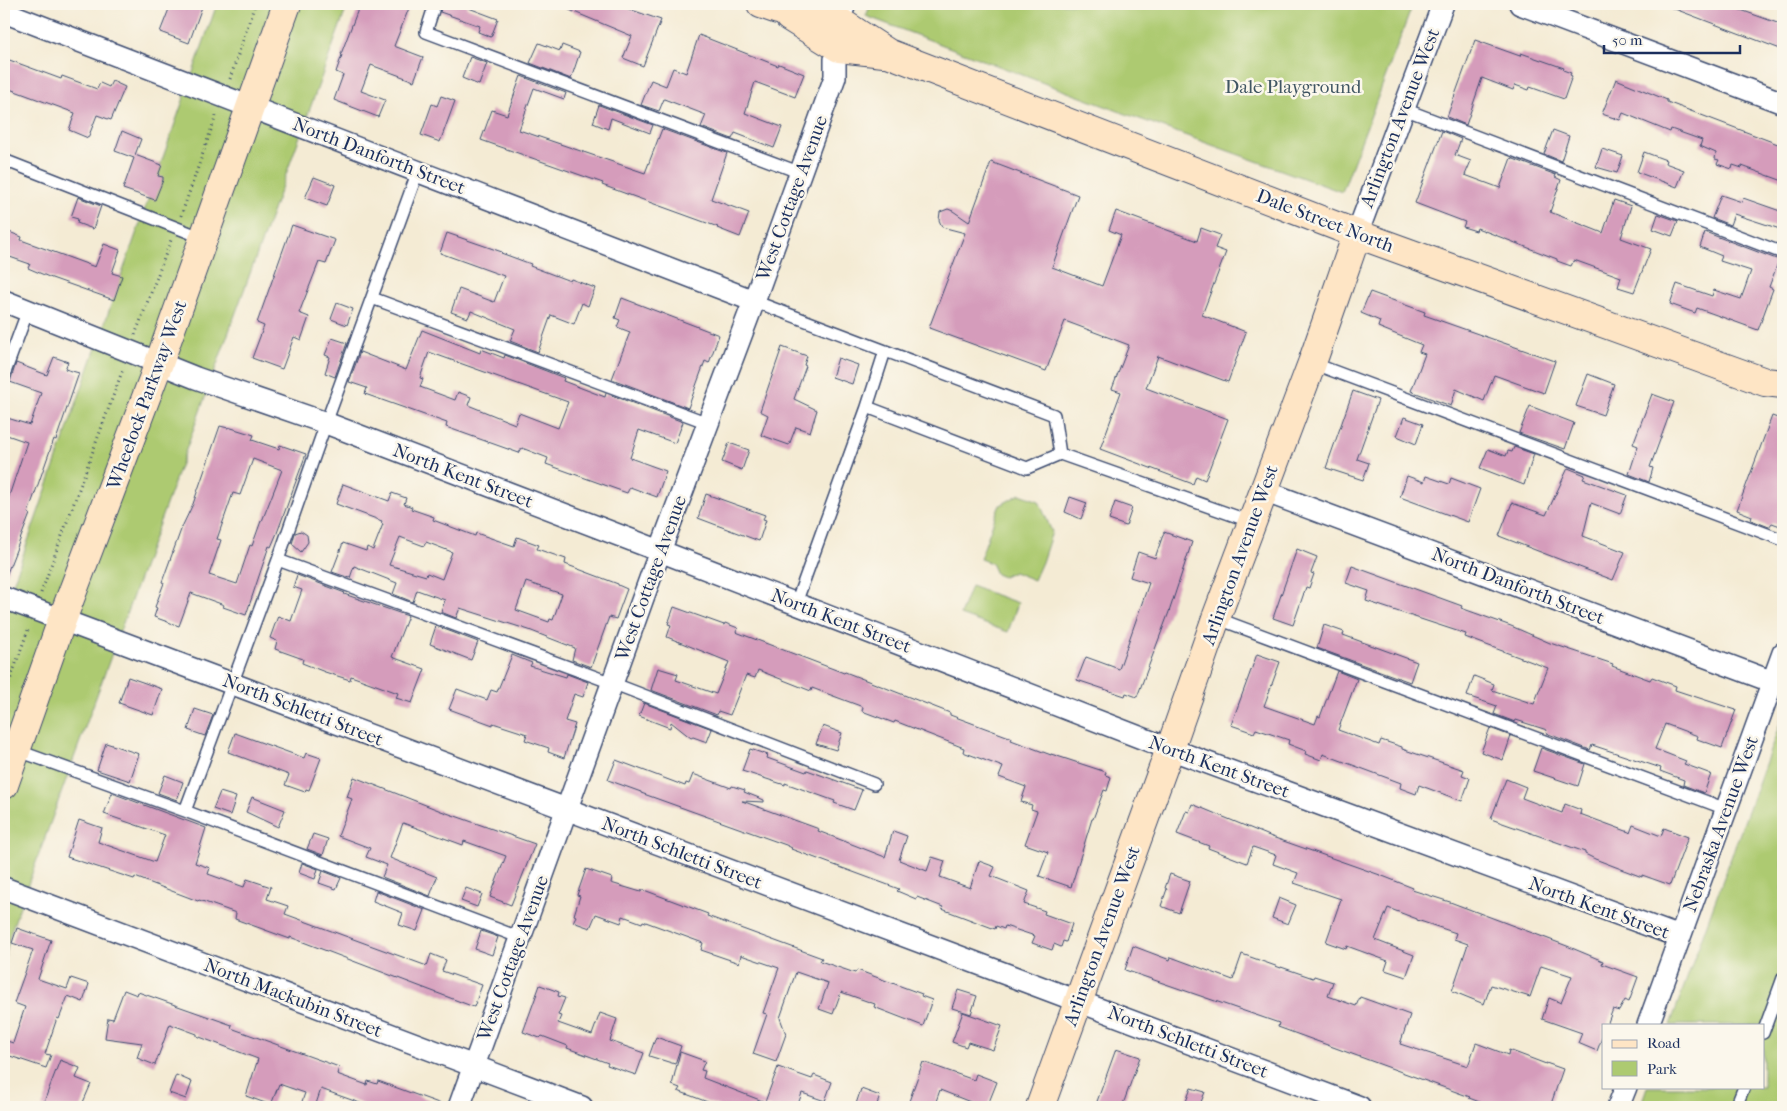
<svg xmlns="http://www.w3.org/2000/svg" width="1787" height="1111" font-family="'IM FELL French Canon',serif">
	<rect width="100%" height="100%" fill="#fbf7ec"/>
	<filter id="ink" filterUnits="userSpaceOnUse"><feTurbulence type="fractalNoise" baseFrequency=".02" numOctaves="2"/><feDisplacementMap in="SourceGraphic" scale="10" xChannelSelector="R" yChannelSelector="G"/><feConvolveMatrix kernelMatrix="1 2 1 2 8 2 1 2 1" color-interpolation-filters="sRGB"/></filter>
	<filter id="wash" filterUnits="userSpaceOnUse"><feTurbulence type="fractalNoise" baseFrequency=".0096" numOctaves="4" result="noise"/><feDisplacementMap in="SourceGraphic" scale="20" xChannelSelector="R" yChannelSelector="G"/><feGaussianBlur stdDeviation="1.12" result="paint"/><feColorMatrix in="noise" values="0 0 0 0 0 0 0 0 0 0 0 0 0 0 0 0 0 1.4 0 .05"/><feComposite in="paint" operator="in"/></filter>
	<g filter="url(#wash)">
		<rect width="100%" height="100%" fill="#f4ebd4"/>
		<path fill="#adca71" stroke="#647c68" d="M217,4H348L10,934L4,965V609Z
			M871,4H1413L1342,192L1126,114L866,16Z
			M1020,494L1039,501L1052,532L1042,562L1034,580L1014,572L1003,577L996,574L991,563L980,559L999,506Z
			M971,586L1018,603L1008,632L960,615Z
			M1783,715V1107H1640L1647,1087H1763V1025H1670Z"/>
		<g id="blocks">
			<path fill="#d59cbb" fill-rule="evenodd" d="M171,4H203L189,43L160,32Z
				M360,4H398L409,8L394,46L423,57L414,81L371,65L361,91L385,100L378,117L334,100L343,75L336,72L342,55L341,54Z
				M442,4H468L466,7L498,19L491,37L478,32L480,26L440,12Z
				M555,4H614L661,20L643,66L623,58L632,36Z
				M1668,4H1740L1738,9L1783,25V50L1667,6Z
				M699,35L778,66L779,64L804,74L795,97L755,82L745,113L782,127L774,148L735,133L732,139L701,127L706,115L664,99L659,111L641,105L651,80L666,86L673,68L686,73Z
				M1475,40L1520,56L1521,53L1564,68L1563,70L1571,73L1570,75L1572,76L1564,99L1530,87L1529,90L1515,85L1513,90L1482,78L1466,125L1447,117Z
				M539,43L560,51L562,45L580,52L571,79L530,63Z
				M470,57L487,63L479,85L462,78Z
				M4,58L61,79L62,76L97,89L100,83L109,87L112,81L125,87L111,120L97,115L88,138L69,130L75,113L4,87Z
				M521,76L566,93L564,99L534,88L519,130L645,173L662,129L727,153L711,199L749,213L740,237L717,228L718,227L602,185L603,183L481,140L492,110L507,115Z
				M1616,79L1667,100V102L1783,146V181L1742,166V168L1733,165L1732,169L1717,164L1719,160L1715,159L1716,153L1700,146L1702,140L1671,129L1670,132L1623,113L1620,120L1602,114Z
				M441,96L455,101L440,142L421,135L432,104L437,106Z
				M599,105L653,125L650,133L611,118L608,129L593,123Z
				M1553,130L1569,136L1561,161L1544,154Z
				M122,131L141,139L135,155L162,165L158,176L163,177V180L155,200L123,189L134,158L115,151Z
				M1442,131L1461,139L1455,155L1471,161L1465,175L1500,188L1511,158L1556,175L1555,177L1561,180L1550,212L1603,233L1614,200L1631,206L1621,238L1651,249L1634,292L1618,287L1621,277L1574,260L1571,266L1557,261V259L1477,228L1476,231L1463,227L1465,222L1415,203Z
				M1602,149L1623,156L1617,173L1596,167Z
				M1644,152L1666,160L1665,163L1684,170L1677,187L1637,172Z
				M991,162L1078,195L1052,267L1102,286L1121,235L1109,230L1116,211L1197,241L1201,228L1220,235L1215,248L1226,252L1202,315L1246,332L1228,382L1158,356L1146,388L1228,419L1205,480L1196,476L1193,484L1100,449L1121,392L1112,389L1129,345L1065,321L1046,371L929,328L965,233L942,227L939,220L940,212L948,209L953,211L969,222Z
				M314,177L335,185L327,206L305,198Z
				M1721,195L1742,202L1743,198L1783,212V230L1734,214L1730,225L1712,218Z
				M78,197L101,206L93,229L77,223L78,219L71,217Z
				M1658,214L1678,221L1672,236L1653,229Z
				M292,225L335,240L326,264L319,262L299,313L309,317L301,340L294,337L282,369L252,358L264,326L257,323Z
				M4,230L22,237L21,240L95,267L104,244L120,250L112,273L122,276L114,300L49,277L28,268L30,264L4,255Z
				M1705,232L1779,260L1769,287L1773,289L1758,330L1697,308L1695,313L1670,304L1677,284L1712,296L1714,290L1741,299L1751,271L1720,261L1722,256L1700,247Z
				M447,233L502,252L501,253L531,264L530,266L570,281L571,279L595,288L588,306L582,303L574,324L551,315L538,352L510,341L515,329L471,311L468,318L451,312L459,289L494,302L504,276L440,253Z
				M1370,292L1425,312L1424,315L1555,361L1544,393L1494,375L1484,401L1456,389L1451,406L1411,391L1425,354L1419,352L1422,345L1378,327L1380,321L1361,313Z
				M622,298L719,335L709,363L705,361L688,408L612,379L630,332L617,327L620,320L615,318Z
				M337,303L353,309L347,325L331,319Z
				M422,330L480,353L481,349L504,358L505,355L564,378L563,381L605,397L606,393L683,422L675,443L639,430L630,458L666,471L657,497L630,487L627,493L546,464L548,458L522,448L519,453L446,427L447,423L365,394L367,388L349,382L360,352L406,370ZM429,352L568,402L558,428L519,413L515,424L468,405L471,397L458,392L455,400L420,387L423,379L420,378Z
				M332,338L347,343L335,377L325,373L330,357L325,355Z
				M782,347L807,356L804,365L806,366L794,399L817,410L810,432L796,427L789,445L761,435L768,415L760,411Z
				M54,357L68,362L65,369L79,373L56,440L54,439L28,513L30,514L4,581V497L8,499L27,442L4,434V417L30,425L41,393L10,382L16,363L47,375Z
				M838,358L858,365L852,384L832,377Z
				M1588,374L1614,384L1603,415L1576,406Z
				M1353,391L1378,400L1357,459L1369,463L1363,480L1326,468Z
				M1652,394L1674,402L1650,467L1653,468L1649,482L1629,474L1638,446L1633,444Z
				M1530,406L1574,423L1565,449L1519,433Z
				M1772,416L1783,420V527L1772,523L1769,527L1751,520L1752,516L1737,510Z
				M1404,417L1423,424L1416,444L1397,436Z
				M220,426L228,428V427L254,435L252,440L279,449L280,445L306,454L277,533L271,547L269,546L246,615L223,607L224,605L191,593L179,626L154,617L157,608L155,607L164,583L162,582L182,527L193,504ZM253,459L282,470L262,521H261L252,546L250,545L237,584L209,575L221,540L217,539L233,493L240,495Z
				M729,443L749,450L742,470L722,462Z
				M1514,447L1534,454L1524,485L1480,468L1488,449L1506,456L1508,451L1512,452Z
				M1568,468L1585,475L1583,479L1627,495L1620,514L1591,503L1583,536L1625,552L1613,580L1499,536L1512,503L1546,515Z
				M1407,476L1424,482L1426,476L1449,484L1451,478L1480,489L1468,522L1400,497Z
				M343,484L389,501L392,493L406,498L404,504L412,507L411,509L434,517L433,520L475,536L476,533L514,546L517,537L539,545L537,549L566,559L565,564L618,584V585L627,589L616,619L609,617L591,667L572,660L575,648L529,630L460,608L456,618L441,612L445,600L417,590L413,602L393,594L397,583L354,566L350,578L332,572L343,543L366,551L367,547L373,550L383,524L381,523L382,521L336,504ZM400,537L424,546L426,542L452,552L442,579L427,573L426,576L389,565ZM526,582L562,594L553,620L550,619L549,622L516,610Z
				M706,494L765,515L763,519L766,520L759,541L698,518Z
				M1070,497L1087,503L1081,519L1065,512Z
				M1115,502L1132,508L1126,526L1109,520Z
				M301,531L307,535L308,542L301,552L292,544L295,533Z
				M1164,532L1192,542L1169,612L1137,697L1126,693L1125,696L1077,680L1086,657L1119,669L1149,583L1130,577L1138,552L1155,558Z
				M1297,549L1317,557L1311,573L1314,574L1309,588L1306,587L1293,625L1273,618Z
				M1352,566L1462,606L1461,608L1511,626L1550,643L1613,664L1612,666L1650,680L1652,677L1676,686L1675,690L1736,710L1722,748L1697,739L1698,736L1665,724L1655,749L1686,761L1684,764L1711,774L1704,793L1683,785L1684,780L1660,771L1661,768L1592,745L1590,750L1546,733L1547,730L1516,720L1515,722L1494,714L1497,706L1467,696L1474,676L1494,684L1492,690L1534,704L1548,668L1465,637L1466,634L1366,601L1369,591L1346,583Z
				M297,575L345,593L344,594L408,616L392,657L425,669L412,703L396,698L398,693L351,676L350,680L325,672L302,663L303,659L275,649L277,641L270,638L278,616L291,621L302,590L293,587Z
				M674,607L724,625L725,623L738,628L736,632L844,673L845,672L950,713V715L1012,738L1011,740L1051,755V754L1106,772L1105,775L1111,777L1107,791L1104,790L1093,819H1092L1071,887L1039,876L1048,852L1025,844L1037,811L1031,809L1032,805L1021,802L1026,787L999,777L1003,767L963,752L964,748L895,721L894,723L862,711L863,707L812,688L811,691L758,670L755,678L746,675L730,715L718,711L717,715L651,690L658,668L678,674L676,680L716,694L729,662L667,637L671,625L668,624Z
				M1324,625L1344,632L1343,635L1417,662L1410,682L1317,648Z
				M436,626L478,642L471,660L430,644Z
				M1257,654L1280,662L1264,706L1315,724L1318,716L1320,717L1337,671L1357,679L1338,730L1379,745L1381,740L1402,747V749L1464,770L1462,775L1470,778L1462,801L1419,785L1416,794L1400,788L1401,783L1323,754L1321,760L1305,754L1306,751L1288,744L1289,740L1256,729L1254,733L1231,725Z
				M512,655L532,663L530,666L566,677L567,674L588,682L583,697L574,694L565,721L575,724L564,758L548,752L549,748L525,740L527,734L493,723V725L449,709L457,689L487,700L491,690L497,692Z
				M128,677L162,689L153,715L119,703Z
				M644,703L712,729L707,742L693,737L691,738L671,722L670,728L639,716Z
				M195,709L213,715L205,736L188,730Z
				M823,726L842,733L836,750L816,744Z
				M1490,728L1511,736L1503,760L1481,752Z
				M235,733L304,758L306,753L321,758L309,790L306,789L305,792L285,785L289,775L228,752Z
				M106,743L139,754L130,781L97,770Z
				M1541,748L1585,764L1578,786L1533,771Z
				M750,749L768,755L767,758L806,772L807,770L862,790L854,810L834,803L835,801L785,783V785L742,771Z
				M616,760L685,786L686,783L689,784L693,774L731,788L732,786L745,790L744,792L764,800V802L742,801L819,829L818,831L885,857L893,831L907,836L899,860L927,871L932,857L945,861L940,877L970,888L979,861L995,867L991,876L1029,891L1024,904L1045,911L1044,914L1072,924L1066,942L1063,941L1061,947L1054,944L1052,950L1032,943L1035,936L1005,926L1004,929L996,926L995,929L942,909L943,907L917,897L916,899L897,891L899,889L791,849L792,848L786,845L641,793V792L608,780Z
				M165,775L183,782L177,800L158,793Z
				M354,777L441,811L535,844L511,905L490,897L506,856L464,841L463,845L403,823L390,858L437,877L430,896L382,877L387,865L366,857L370,848L338,836L352,799L347,797Z
				M1506,779L1526,787L1522,798L1562,813L1565,804L1581,810L1580,814L1629,832L1630,833L1633,825L1661,836L1664,828L1688,837L1670,885L1642,875V877L1595,859L1585,854V852L1491,819Z
				M220,792L236,797L230,815L213,809Z
				M112,793L206,828L195,863L210,868L208,874L244,887L247,879L271,887L267,899L288,906L285,914L427,966L431,954L446,960L442,971L482,985L474,1007L290,937V939L235,919L236,913L199,900L198,901L135,877L134,879L67,857L79,820L102,828L98,842L155,862L165,835L104,814Z
				M252,797L285,810L278,827L246,812Z
				M1192,804L1272,837L1380,875L1413,888L1412,890L1450,902L1567,946L1603,961L1602,964L1638,977L1629,1002L1625,1000L1619,1011L1613,1009L1607,1025H1603V1035L1597,1051L1578,1043L1582,1033L1542,1019L1549,998L1561,1003L1572,976L1541,966L1530,997L1491,985L1484,1004L1452,991L1468,944L1454,939L1456,933L1417,920V919L1388,908L1375,940L1414,955L1406,977L1385,970L1388,961L1347,946L1346,949L1326,942L1341,899L1294,883L1298,873L1273,864L1276,855L1253,847L1247,863L1208,848L1209,846L1177,834L1186,811L1189,812Z
				M313,834L328,839L323,855L307,849Z
				M302,863L318,869L315,879L299,873Z
				M586,869L612,878L611,883L641,892L642,890H644L708,914L707,916L822,958L820,961L855,973L857,970L922,994L921,996L932,1000L923,1026L874,1007L875,1004L841,992L833,1014L819,1009L828,983L796,972L780,1018L786,1034L776,1062L753,1054L767,1014L763,1013L779,968L741,955L739,963L701,950L703,943L643,921L642,923L623,916L621,923L596,914L590,928L573,922L576,916L574,915L580,896L577,895Z
				M323,871L341,878L336,889L319,883Z
				M1170,874L1190,881L1179,913L1161,906L1167,889L1165,888Z
				M466,888L482,894L477,907L461,901Z
				M376,891L425,910L417,931L399,925L403,913L373,901Z
				M1279,898L1296,905L1288,924L1272,918Z
				M17,928L51,940L38,979L67,989L71,978L89,984L83,1002L68,996L59,1019L57,1018L45,1054L51,1055L46,1068L4,1054L7,1041L13,1043L25,1007L14,1003L33,950L12,943Z
				M481,931L498,937L492,955L475,949Z
				M1133,946L1170,960L1171,957L1233,980L1242,954L1281,968V967L1313,978L1314,976L1333,982L1328,996L1356,1006L1360,997L1410,1015L1400,1044L1468,1066L1476,1043L1508,1055L1509,1050L1546,1064V1063L1563,1069L1550,1107H1493L1469,1098L1470,1097L1278,1027L1279,1023L1125,970Z
				M540,985L559,992L558,996L565,998L558,1015L561,1016L558,1023L592,1035L600,1013L617,1019L610,1041L644,1053L636,1075L607,1065L608,1063L567,1048L568,1046L542,1036L540,1038L523,1032Z
				M124,990L137,995L138,992L232,1025L231,1028L339,1067L337,1074L367,1085L368,1081L377,1084L378,1081L444,1105L443,1107H371L321,1089L315,1107H300L305,1093L279,1084L271,1105L246,1096L258,1059L197,1036V1034L170,1024L155,1065L137,1058L142,1043L105,1038L108,1018L113,1019Z
				M958,990L977,996L971,1014L952,1008Z
				M963,1012L1002,1026L993,1050L968,1042L966,1047L952,1042Z
				M656,1037L681,1046L675,1064L649,1056Z
				M1116,1049L1140,1057L1122,1107H1095Z
				M680,1052L705,1061L701,1070L705,1071L703,1078L765,1102L778,1067L812,1079L814,1075L832,1082L825,1101L802,1093L797,1107H721L678,1091L680,1088L672,1085Z
				M60,1060L80,1068L76,1078L91,1084L81,1107H42Z
				M923,1062L974,1080L976,1074L997,1082L987,1107H983L940,1090L934,1107H907Z
				M176,1075L192,1082L186,1099L169,1093Z
				M1191,1088L1205,1092L1199,1107H1184Z
				M861,1089L880,1096L876,1107H855Z"/>
		</g>
	</g>
	<g filter="url(#ink)">
		<use href="#blocks" fill-opacity="0" stroke="#3c4b70" stroke-width="1"/>
		<g fill="none" stroke-linecap="round" stroke-linejoin="round">
			<g stroke="#3c4b70" stroke-width="14">
				<path id="lane" d="M435,4L426,32L801,173
					M1404,109L1783,253
					M4,160L203,238
					M372,298L708,423
					M754,301L1054,415L1060,454
					M1312,363L1783,540
					M4,375L28,310
					M867,407L885,351
					M278,560L612,683L874,784
					M796,603L867,407L1027,468L1060,454L1252,522
					M1216,618L1726,809
					M16,750L185,811L521,938
					M185,811L278,560L326,423L418,171
					M1763,1033L1783,978
					M1736,1107L1744,1087"/>
			</g>
			<g stroke="#3c4b70" stroke-width="24">
				<path id="street" d="M1520,4L1783,103
					M4,12L754,301
					M839,21L845,4
					M1357,234L1443,4
					M4,301L196,378L326,423L660,551L1170,749L1680,937
					M1264,491L1773,682
					M4,598L1360,1107
					M4,888L582,1107
					M1648,1025L1783,653
					M459,1107L660,551L754,301L835,77V59L839,48
					M1618,1107L1626,1087"/>
			</g>
			<g stroke="#3c4b70" stroke-width="30">
				<path id="secondary" d="M761,4L778,10L839,21L888,53L1357,234L1765,382L1783,384
					M789,17L839,48L884,53
					M4,785L62,620L159,363L287,4
					M1040,1107L1170,749L1216,618L1312,363L1357,234"/>
			</g>
			<path stroke="#3c4b70" stroke-width="3" stroke-dasharray="1 4" stroke-linecap="butt" d="M230,79L255,4
				M181,216L217,113
				M135,335L171,240
				M41,593L123,369
				M4,697L29,627"/>
			<use href="#lane" stroke="#fff" stroke-width="11"/>
			<use href="#street" stroke="#fff" stroke-width="21"/>
			<use href="#secondary" stroke="#fee5c5" stroke-width="28"/>
		</g>
	</g>
	<g text-anchor="middle" dominant-baseline="central" stroke-width="5" stroke-linejoin="round" paint-order="stroke">
		<g font-size="19" fill="#405663" stroke="#fbf7ec">
			<text x="1293" y="87">Dale Playground</text>
		</g>
		<g font-size="19" fill="#1b2f5e" stroke="#fbf7ec">
			<text transform="translate(1400 118) rotate(-69)">Arlington Avenue West</text>
			<text transform="translate(379 156) rotate(21)">North Danforth Street</text>
			<text transform="translate(792 198) rotate(-70)">West Cottage Avenue</text>
			<text transform="translate(1325 221) rotate(21)">Dale Street North</text>
			<text transform="translate(147 395) rotate(-70)">Wheelock Parkway West</text>
			<text transform="translate(463 476) rotate(21)">North Kent Street</text>
			<text transform="translate(1240 555) rotate(-70)">Arlington Avenue West</text>
			<text transform="translate(651 578) rotate(-70)">West Cottage Avenue</text>
			<text transform="translate(1518 586) rotate(21)">North Danforth Street</text>
			<text transform="translate(841 621) rotate(21)">North Kent Street</text>
			<text transform="translate(303 710) rotate(21)">North Schletti Street</text>
			<text transform="translate(1219 767) rotate(20)">North Kent Street</text>
			<text transform="translate(1721 824) rotate(-70)">Nebraska Avenue West</text>
			<text transform="translate(682 853) rotate(21)">North Schletti Street</text>
			<text transform="translate(1599 908) rotate(20)">North Kent Street</text>
			<text transform="translate(1102 936) rotate(-70)">Arlington Avenue West</text>
			<text transform="translate(513 958) rotate(-70)">West Cottage Avenue</text>
			<text transform="translate(293 998) rotate(21)">North Mackubin Street</text>
			<text transform="translate(1188 1042) rotate(21)">North Schletti Street</text>
		</g>
	</g>
	<rect width="1787" height="1111" fill="none" stroke="#fbf7ec" stroke-width="20"/>
	<rect x="1602" y="1024" width="162" height="65" fill="#fbf7ec" stroke="#a1a7b3"/>
	<rect x="1612" y="1040" width="25" height="8" fill="#fee5c5" stroke="#a1a7b3"/>
	<text x="1647" y="1048" font-size="15" fill="#1b2f5e">Road</text>
	<rect x="1612" y="1061" width="25" height="15" fill="#adca71" stroke="#a1a7b3"/>
	<text x="1647" y="1074" font-size="15" fill="#1b2f5e">Park</text>
	<path d="M1604 45v8h136v-8" fill="none" stroke="#1b2f5e" stroke-width="2.5"/>
	<text x="1612" y="45" font-size="15" fill="#1b2f5e" stroke="#fbf7ec" stroke-width="4" paint-order="stroke">50 m</text>
</svg>
